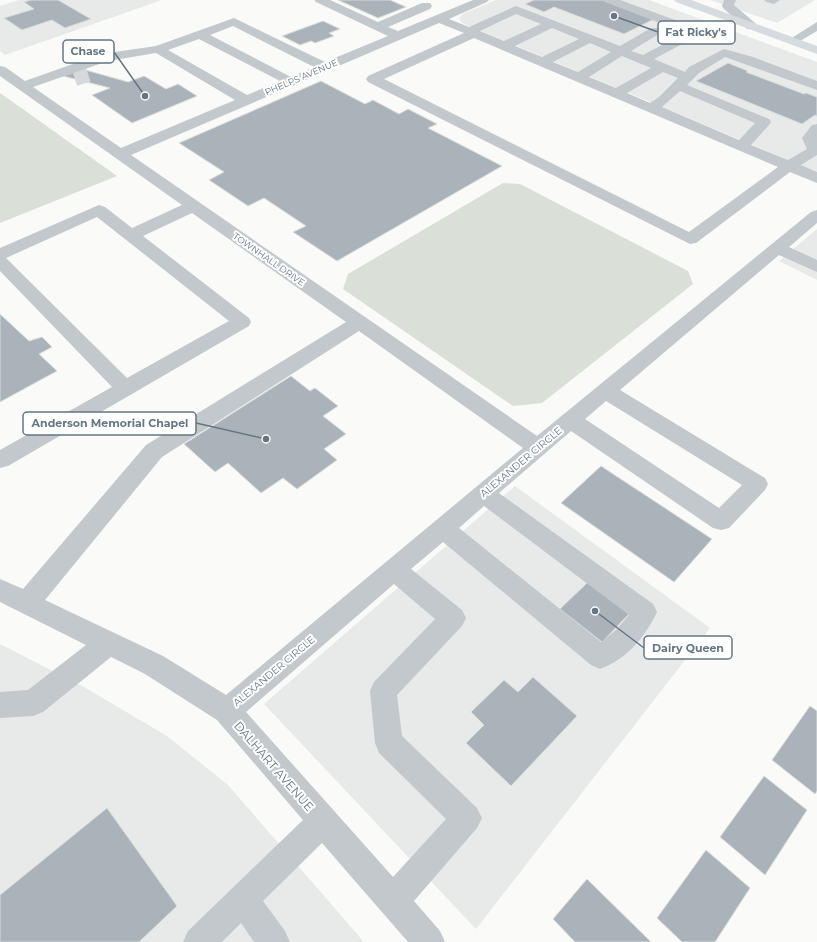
<svg xmlns="http://www.w3.org/2000/svg" width="817" height="942" font-family="Montserrat,sans-serif">
	<rect width="100%" height="100%" fill="#fafaf8"/>
	<path fill="#e8e9e9" d="M19,0H162L5,55L0,51V6Z
		M496,0H649L817,62V172L462,23L459,18L463,14Z
		M710,0H815L777,23Z
		M817,229V280L779,261Z
		M515,486L710,628L476,929L264,704Z
		M0,644L84,687L167,736L228,785L364,942H0Z"/>
	<path fill="#dadfd7" d="M0,93L117,176L0,223Z
		M503,183L520,184L688,271L693,284L542,403L513,406L343,289L348,274Z"/>
	<path fill="#aab3b9" stroke="#dcdcda" d="M31,0H58L91,19L65,28L52,20L22,30L4,18L34,9L24,2Z
		M338,0H390L406,7L378,18Z
		M534,0H603L654,19L624,34L554,7L544,12L525,4Z
		M323,21L340,29L329,33L334,36L315,43L311,41L300,45L282,36Z
		M728,63L748,71L746,72L804,94L806,93L817,97V116L815,115L802,124L696,81Z
		M82,69L128,82L144,76L166,89L178,84L197,96L132,123L92,95L110,88L63,76Z
		M321,81L365,104L373,100L399,114L408,109L437,124L428,128L502,166L337,261L293,232L306,226L264,198L248,206L209,180L224,172L179,143Z
		M0,314L29,341L42,337L52,347L39,354L57,371L0,402Z
		M291,376L310,391L315,388L338,406L323,416L346,434L324,449L337,460L297,489L283,478L261,493L228,463L215,472L184,444Z
		M601,466L712,539L674,582L561,503Z
		M589,581L630,613L602,642L560,609Z
		M533,677L577,716L511,786L466,743L484,725L471,712L504,680L518,692Z
		M810,706L817,711V791L815,794L772,760Z
		M764,776L807,810L765,875L720,837Z
		M107,808L177,906L139,942H0V895Z
		M706,850L750,888L715,942H682L657,918Z
		M587,879L651,942H575L553,919Z"/>
	<g fill="none" stroke-linecap="round" stroke-linejoin="round">
		<path stroke="#d5d9db" stroke-width="14" stroke-dasharray="14 6" stroke-linecap="butt" d="M75,79L94,73"/>
		<path fill="#c3c8cc" fill-rule="evenodd" d="M314,0H330L378,22L422,3H430L432,6L430,9L388,27L398,31L473,0H489L487,2L449,19L469,27L516,6L620,46L651,28H659L661,31L659,34L631,51L643,55L679,36L680,32L670,27L605,2L603,0H620L678,21L693,31L688,41L654,59L685,72L689,67L724,49L753,57L817,81V90L725,57L699,73L687,85L769,119L771,122L769,125L751,145L788,160L807,149L802,138L812,125L817,124V155L801,165L817,172V183L790,172L696,243L690,244L368,82L366,79L368,76L464,33L439,23L131,155L537,436L811,212L817,210V223L789,247L817,260V272L779,255L620,390L765,478L768,484L765,490L729,528L721,530L713,528L571,431L499,493L653,604L657,612C645,637 627,659 600,669L591,665L443,542L411,569L462,610L466,618L462,626L397,695L402,736L477,808L482,818L477,828L414,901L440,931L445,942H408L322,843L263,901L285,931L290,942H254L241,923L222,942H183L188,931L303,820L217,720L145,674L111,657L43,712L33,716L0,718V692L28,690L86,645L0,602V579L23,589L146,445L346,322L192,213L143,236L249,318L251,322L249,326L8,466L0,468V450L112,387L0,271V248L99,205L105,207L132,228L182,205L0,76V66L5,67L25,81L101,54L156,46L234,18L325,62L388,36L316,2ZM516,14L541,24L504,41L480,31ZM233,26L314,67L291,77L210,35ZM552,28L579,39L542,57L515,46ZM474,38L778,167L689,232L384,79ZM199,39L280,81L247,95L168,50ZM590,43L611,52L578,72L553,62ZM156,53L235,100L121,148L33,87L108,61ZM622,56L651,68L616,88L589,77ZM663,72L678,78L659,97L650,103L627,93ZM680,91L755,123L739,140L662,107ZM97,217L229,321L127,378L6,258ZM359,331L523,448L226,695L163,656L45,600L162,457ZM606,401L742,485L719,508L585,419ZM484,506L629,615L616,630L601,642L459,528ZM394,584L435,619L374,682L370,691L375,743L379,753L446,819L393,877L246,712Z
			M724,0H736L734,5L755,23L757,26L755,29H747L724,9L722,6Z
			M764,0H780L774,4L766,2Z
			M817,22V31L793,45L787,41Z"/>
		<path fill="#d6dbdf" fill-rule="evenodd" d="M674,0H691L817,46V54L676,2Z"/>
	</g>
	<g text-anchor="middle" dominant-baseline="central" stroke-width="4" stroke-linejoin="round" paint-order="stroke">
		<g font-size="9" fill="#657683" stroke="#fff">
			<text transform="translate(301 77) rotate(-23)">PHELPS AVENUE</text>
			<text transform="translate(269 259) rotate(35)">TOWNHALL DRIVE</text>
		</g>
		<g font-size="10" fill="#657683" stroke="#fff">
			<text transform="translate(521 462) rotate(-40)">ALEXANDER CIRCLE</text>
			<text transform="translate(274 671) rotate(-40)">ALEXANDER CIRCLE</text>
		</g>
		<g font-size="12" fill="#657683" stroke="#fff">
			<text transform="translate(274 766) rotate(49)">DALHART AVENUE</text>
		</g>
	</g>
	<path fill="none" stroke="#657683" stroke-width="1.5" d="M614 16L658 32M145 96L114 52M266 439L196 423M595 611L644 648"/>
	<g fill="#657683" stroke="#fff" stroke-width="1.5">
		<circle cx="614" cy="16" r="4"/>
		<circle cx="145" cy="96" r="4"/>
		<circle cx="266" cy="439" r="4"/>
		<circle cx="595" cy="611" r="4"/>
	</g>
	<g fill="#fff" stroke="#657683" stroke-width="1.5">
		<rect x="658" y="21" width="77" height="23" rx="4"/>
		<rect x="63" y="40" width="51" height="23" rx="4"/>
		<rect x="23" y="412" width="173" height="23" rx="4"/>
		<rect x="644" y="636" width="88" height="23" rx="4"/>
	</g>
	<g font-size="11" text-anchor="middle" font-weight="bold" fill="#657683">
		<text x="696" y="36">Fat Ricky's</text>
		<text x="88" y="55">Chase</text>
		<text x="110" y="427">Anderson Memorial Chapel</text>
		<text x="688" y="652">Dairy Queen</text>
	</g>
</svg>
